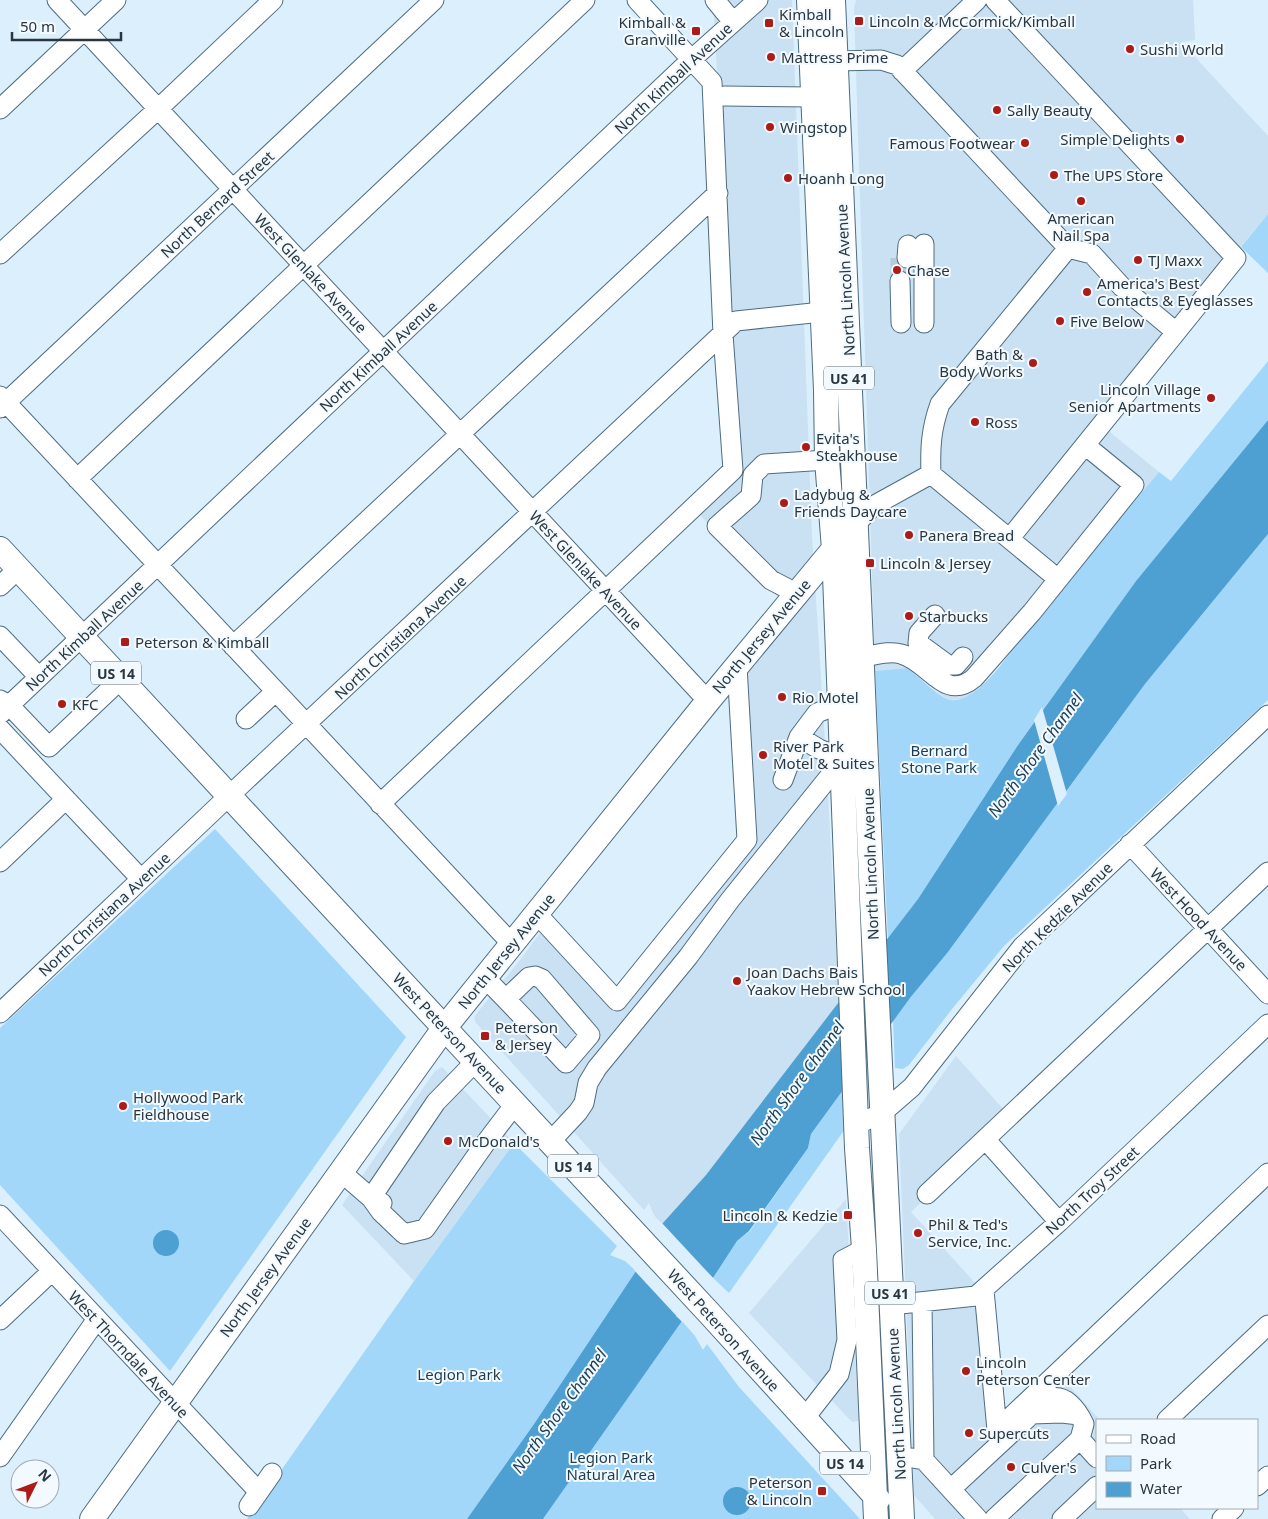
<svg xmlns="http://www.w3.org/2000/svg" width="1268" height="1519" font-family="'Noto Sans',sans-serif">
	<rect width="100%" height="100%" fill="#dbeffd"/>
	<path fill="#c9e1f2" d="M713,0H792L812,536L826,757L839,1002L706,1175L662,1224L654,1215L649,1203L644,1210L476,1023L474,1018L477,1013L520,960L543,929L615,1008L749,844L739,670L790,610L697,512L739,470Z
		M856,0H1193L1195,40L1181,42L1268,136V214L1095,420L1159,472L1022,635L1011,651L983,684L972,695L962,699L949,700L941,695L908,668L875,671L854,8Z
		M956,1056L1011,1118L911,1212L994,1304L999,1420L1053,1368L1100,1420H1097V1508H1180L1190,1519H935L914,1495L899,1134Z
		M442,1067L514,1143L414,1281L342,1205L435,1071Z
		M846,1199L859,1421L852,1422L749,1313Z"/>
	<path fill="#a2d7fa" d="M1268,214V273L1241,247Z
		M1268,361V420L1136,581L1018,745L918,899L888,939L875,671L908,668C919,677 935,694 947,699C973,709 1010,654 1022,635L1159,472L1171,481Z
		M1268,534V700L1004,946L952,1009L909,1065L903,1069L895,1068L893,1020L910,998L948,952L1145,684Z
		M215,829L406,1037L170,1371L0,1185V1028Z
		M843,1090L845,1129L729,1293L713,1278L737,1241L750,1231L808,1148L811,1134Z
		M514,1143L617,1246L610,1255L625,1261L636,1271L534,1424L467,1519H247L414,1281Z
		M682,1321L695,1336L703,1350L707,1344L739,1387L860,1519H543Z"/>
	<path fill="#4ea0d2" d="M1268,420V534L1145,684L948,952L910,998L811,1134L808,1148L749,1231L737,1241L713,1278L707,1272L676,1316L682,1321L543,1519H467L534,1424L636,1271L647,1284L677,1240L662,1224L706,1175L918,899L1018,745L1136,581Z
		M153 1243a13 13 0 1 1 26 0a13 13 0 1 1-26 0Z
		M723 1501a14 14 0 1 1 28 0a14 14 0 1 1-28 0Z"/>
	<path fill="#dbeffd" d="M1042,707L1067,794L1058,806L1034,720Z
		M661,1222L714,1279L711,1280L707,1276L679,1315L684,1320L683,1323L634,1270L637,1269L647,1280L674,1241L660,1225Z"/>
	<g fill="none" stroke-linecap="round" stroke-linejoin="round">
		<path stroke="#b7cad7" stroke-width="19" stroke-dasharray="19 9" stroke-linecap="butt" d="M900,258V281"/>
		<g stroke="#4e6c80" stroke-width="21">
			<path id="minor" d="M57,0L708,701
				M715,0L733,22
				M995,0L1236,258L1010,538
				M836,61L881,60L897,65L1068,248L1092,254L1122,287L1176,332
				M902,71L977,0
				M724,96L813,97
				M0,109L116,0
				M924,244V323
				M0,254L158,109L273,0
				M907,258L908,245
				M900,281L901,323
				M0,396L512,944
				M0,408L434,0
				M77,479L585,0
				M856,524L873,506L931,474
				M1058,579L931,474C930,448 931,429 940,404L1068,248
				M0,586L18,569
				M796,593L771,580L717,526L751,496L753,475L764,464L827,460
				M935,615L919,633L918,643L948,665H956L963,657
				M0,636L39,677
				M233,646L718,193
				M862,657C873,656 889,650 901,654C929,661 944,703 974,678L1032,612L1134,485L1085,445
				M0,700L9,705L49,747L121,679
				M0,714L692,59L758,0
				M246,719L275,692
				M0,729L141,879
				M783,780L799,737
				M380,804L733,470L723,334L712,82L637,0
				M1130,844L1268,994
				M0,862L66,799
				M537,914L617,1001L747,840L737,666
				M485,978C513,1006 539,1034 566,1063L590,1035L542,979L535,976L529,977L506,999
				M0,1013L230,795L736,321L822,312
				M856,1125L882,1113L912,1087L1022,947L1268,715
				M985,1139L1059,1222
				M550,1142L578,1112L584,1103L588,1083L597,1068L688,957L730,900L829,777L842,758L819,749L799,737L817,713L839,704
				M341,1172L371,1198L382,1203
				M927,1194L1268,872
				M371,1198L381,1212L404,1234L425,1229L484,1145L515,1104
				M371,1198L436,1102L476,1061
				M0,1215L259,1492
				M984,1290L997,1430
				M922,1302L924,1460
				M891,1305L976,1296L1059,1222L1268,1024
				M0,1320L52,1271
				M1031,1414L1062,1413L1079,1415
				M804,1419L839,1374L847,1340L843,1260L864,1249
				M1167,1420L1268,1325
				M997,1430L1268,1173
				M0,1457L97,1319
				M912,1458L924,1460L978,1519
				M1257,1486L1268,1476
				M951,1489L1048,1399C1065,1393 1077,1409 1084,1424L1080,1439
				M249,1506L272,1473
				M994,1519L1080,1439L1097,1458
				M1062,1519L1097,1486
				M1222,1519L1234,1508"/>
		</g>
		<g stroke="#4e6c80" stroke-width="26">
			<path id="major" d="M809,0L826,390L827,460L834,549L857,1148L864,1249L876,1519
				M833,0L872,899L902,1519
				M0,549L710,1314L878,1499
				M92,1519L445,1027L708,701L838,544"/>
		</g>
		<use href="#minor" stroke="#fff" stroke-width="19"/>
		<use href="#major" stroke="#fff" stroke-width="24"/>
	</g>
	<g fill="#ac1b18" stroke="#f3faff" stroke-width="2">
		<rect x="854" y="16" width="10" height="10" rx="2.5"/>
		<rect x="764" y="18" width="10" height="10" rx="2.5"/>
		<rect x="691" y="26" width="10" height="10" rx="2.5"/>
		<circle cx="1130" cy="49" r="5"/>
		<circle cx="771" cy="57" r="5"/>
		<circle cx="997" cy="110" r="5"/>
		<circle cx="770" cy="127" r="5"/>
		<circle cx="1180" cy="139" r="5"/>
		<circle cx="1025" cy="143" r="5"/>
		<circle cx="1054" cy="175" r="5"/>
		<circle cx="788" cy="178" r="5"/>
		<circle cx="1081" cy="201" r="5"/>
		<circle cx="1138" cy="260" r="5"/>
		<circle cx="897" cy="270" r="5"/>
		<circle cx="1087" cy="292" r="5"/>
		<circle cx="1060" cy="321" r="5"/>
		<circle cx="1033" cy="363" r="5"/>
		<circle cx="1211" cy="398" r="5"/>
		<circle cx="975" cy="422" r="5"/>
		<circle cx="806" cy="447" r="5"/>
		<circle cx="784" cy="503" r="5"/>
		<circle cx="909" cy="535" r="5"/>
		<rect x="865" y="558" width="10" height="10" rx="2.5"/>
		<circle cx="909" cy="616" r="5"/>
		<rect x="120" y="637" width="10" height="10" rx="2.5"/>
		<circle cx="782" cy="697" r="5"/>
		<circle cx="62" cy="704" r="5"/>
		<circle cx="763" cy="755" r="5"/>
		<circle cx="737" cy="981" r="5"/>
		<rect x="480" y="1031" width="10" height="10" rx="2.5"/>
		<circle cx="123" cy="1106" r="5"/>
		<circle cx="448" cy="1141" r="5"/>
		<rect x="843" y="1210" width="10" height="10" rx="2.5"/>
		<circle cx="918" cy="1233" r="5"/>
		<circle cx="966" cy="1371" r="5"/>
		<circle cx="969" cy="1433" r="5"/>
		<circle cx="1011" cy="1467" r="5"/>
		<rect x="817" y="1486" width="10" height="10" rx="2.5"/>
	</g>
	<g text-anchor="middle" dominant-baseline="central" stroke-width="4" stroke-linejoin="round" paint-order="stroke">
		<g fill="#f3faff" stroke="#667179" stroke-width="1">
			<rect x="824" y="366.5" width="50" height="23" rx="4"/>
			<rect x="91" y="661.5" width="50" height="23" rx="4"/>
			<rect x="548" y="1154.5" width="50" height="23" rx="4"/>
			<rect x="865" y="1281.5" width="50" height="23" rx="4"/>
			<rect x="820" y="1451.5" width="50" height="23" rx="4"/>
		</g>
		<g font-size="14" font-weight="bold" fill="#29363f">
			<text x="849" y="378">US 41</text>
			<text x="116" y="673">US 14</text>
			<text x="573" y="1166">US 14</text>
			<text x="890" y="1293">US 41</text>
			<text x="845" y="1463">US 14</text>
		</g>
		<g font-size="15" fill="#29363f" stroke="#f3faff" text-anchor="start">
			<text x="779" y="14">Kimball<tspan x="779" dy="17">&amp; Lincoln</tspan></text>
			<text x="869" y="21">Lincoln &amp; McCormick/Kimball</text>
			<text x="686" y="22" text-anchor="end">Kimball &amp;<tspan x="686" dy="17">Granville</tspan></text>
			<text x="1140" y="49">Sushi World</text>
			<text x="781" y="57">Mattress Prime</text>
			<text x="1007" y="110">Sally Beauty</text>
			<text x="780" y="127">Wingstop</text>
			<text x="1170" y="139" text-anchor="end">Simple Delights</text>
			<text x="1015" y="143" text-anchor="end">Famous Footwear</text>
			<text x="1064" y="175">The UPS Store</text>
			<text x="798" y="178">Hoanh Long</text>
			<text x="1081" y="218" text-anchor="middle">American<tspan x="1081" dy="17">Nail Spa</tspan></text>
			<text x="1148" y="260">TJ Maxx</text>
			<text x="907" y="270">Chase</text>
			<text x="1097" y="283">America's Best<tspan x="1097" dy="17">Contacts &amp; Eyeglasses</tspan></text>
			<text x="1070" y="321">Five Below</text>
			<text x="1023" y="354" text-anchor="end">Bath &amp;<tspan x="1023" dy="17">Body Works</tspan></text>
			<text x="1201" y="389" text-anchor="end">Lincoln Village<tspan x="1201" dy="17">Senior Apartments</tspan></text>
			<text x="985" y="422">Ross</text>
			<text x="816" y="438">Evita's<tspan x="816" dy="17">Steakhouse</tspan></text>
			<text x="794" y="494">Ladybug &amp;<tspan x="794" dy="17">Friends Daycare</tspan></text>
			<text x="919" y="535">Panera Bread</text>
			<text x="880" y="563">Lincoln &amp; Jersey</text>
			<text x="919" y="616">Starbucks</text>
			<text x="135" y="642">Peterson &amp; Kimball</text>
			<text x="792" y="697">Rio Motel</text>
			<text x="72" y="704">KFC</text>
			<text x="773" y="746">River Park<tspan x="773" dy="17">Motel &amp; Suites</tspan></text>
			<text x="747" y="972">Joan Dachs Bais<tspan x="747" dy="17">Yaakov Hebrew School</tspan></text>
			<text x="495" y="1027">Peterson<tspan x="495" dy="17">&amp; Jersey</tspan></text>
			<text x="133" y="1097">Hollywood Park<tspan x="133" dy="17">Fieldhouse</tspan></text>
			<text x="458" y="1141">McDonald's</text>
			<text x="838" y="1215" text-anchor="end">Lincoln &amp; Kedzie</text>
			<text x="928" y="1224">Phil &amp; Ted's<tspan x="928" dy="17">Service, Inc.</tspan></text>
			<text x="976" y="1362">Lincoln<tspan x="976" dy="17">Peterson Center</tspan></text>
			<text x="979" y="1433">Supercuts</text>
			<text x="1021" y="1467">Culver's</text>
			<text x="812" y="1482" text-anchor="end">Peterson<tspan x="812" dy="17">&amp; Lincoln</tspan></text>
		</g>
		<g font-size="15" fill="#29363f" stroke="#f3faff">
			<text transform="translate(673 78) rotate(-43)">North Kimball Avenue</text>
			<text transform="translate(217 204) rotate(-43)">North Bernard Street</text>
			<text transform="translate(311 273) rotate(47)">West Glenlake Avenue</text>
			<text transform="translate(845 280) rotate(-93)">North Lincoln Avenue</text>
			<text transform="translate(378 356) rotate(-43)">North Kimball Avenue</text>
			<text transform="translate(586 570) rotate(47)">West Glenlake Avenue</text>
			<text transform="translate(84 635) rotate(-43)">North Kimball Avenue</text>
			<text transform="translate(761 636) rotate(-50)">North Jersey Avenue</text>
			<text transform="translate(400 637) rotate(-43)">North Christiana Avenue</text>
			<text transform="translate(870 864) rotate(-92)">North Lincoln Avenue</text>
			<text transform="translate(104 914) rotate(-43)">North Christiana Avenue</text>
			<text transform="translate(1057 917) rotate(-45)">North Kedzie Avenue</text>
			<text transform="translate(1199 919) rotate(47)">West Hood Avenue</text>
			<text transform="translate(506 951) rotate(-51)">North Jersey Avenue</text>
			<text transform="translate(450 1033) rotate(47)">West Peterson Avenue</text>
			<text transform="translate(1092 1190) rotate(-43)">North Troy Street</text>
			<text transform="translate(265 1277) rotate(-54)">North Jersey Avenue</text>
			<text transform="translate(724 1330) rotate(48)">West Peterson Avenue</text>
			<text transform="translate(129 1354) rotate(47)">West Thorndale Avenue</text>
			<text transform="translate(896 1404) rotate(-93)">North Lincoln Avenue</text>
		</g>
		<g font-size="15" fill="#1a3d53" stroke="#f3faff">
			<text x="939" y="750">Bernard<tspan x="939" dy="17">Stone Park</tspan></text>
			<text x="459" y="1374">Legion Park</text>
			<text x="611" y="1457">Legion Park<tspan x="611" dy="17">Natural Area</tspan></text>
		</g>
		<g font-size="16" font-style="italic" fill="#1e4157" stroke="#f3faff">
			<text transform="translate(1035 755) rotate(-54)">North Shore Channel</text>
			<text transform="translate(797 1083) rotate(-54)">North Shore Channel</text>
			<text transform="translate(559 1411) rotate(-54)">North Shore Channel</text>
		</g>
	</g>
	<rect x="1096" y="1419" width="162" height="90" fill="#f3faff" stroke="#a2acb2"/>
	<rect x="1106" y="1435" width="25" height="8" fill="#ffffff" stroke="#a2acb2"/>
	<text x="1140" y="1444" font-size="15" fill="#29363f">Road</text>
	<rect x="1106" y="1456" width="25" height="15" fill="#a2d7fa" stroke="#a2acb2"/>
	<text x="1140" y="1469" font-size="15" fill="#29363f">Park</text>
	<rect x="1106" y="1482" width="25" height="15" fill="#4ea0d2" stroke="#a2acb2"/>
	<text x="1140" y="1494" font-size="15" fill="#29363f">Water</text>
	<g transform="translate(35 1484) rotate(48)"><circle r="24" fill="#f3faff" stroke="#a2acb2"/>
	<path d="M0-4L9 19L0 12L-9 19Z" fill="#ac1b18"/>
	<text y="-8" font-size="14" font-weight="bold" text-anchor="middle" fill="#29363f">N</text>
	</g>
	<path d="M12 32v8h109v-8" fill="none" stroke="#29363f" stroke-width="2.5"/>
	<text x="20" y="32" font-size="15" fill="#29363f" stroke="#f3faff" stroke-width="4" paint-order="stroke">50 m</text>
</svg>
